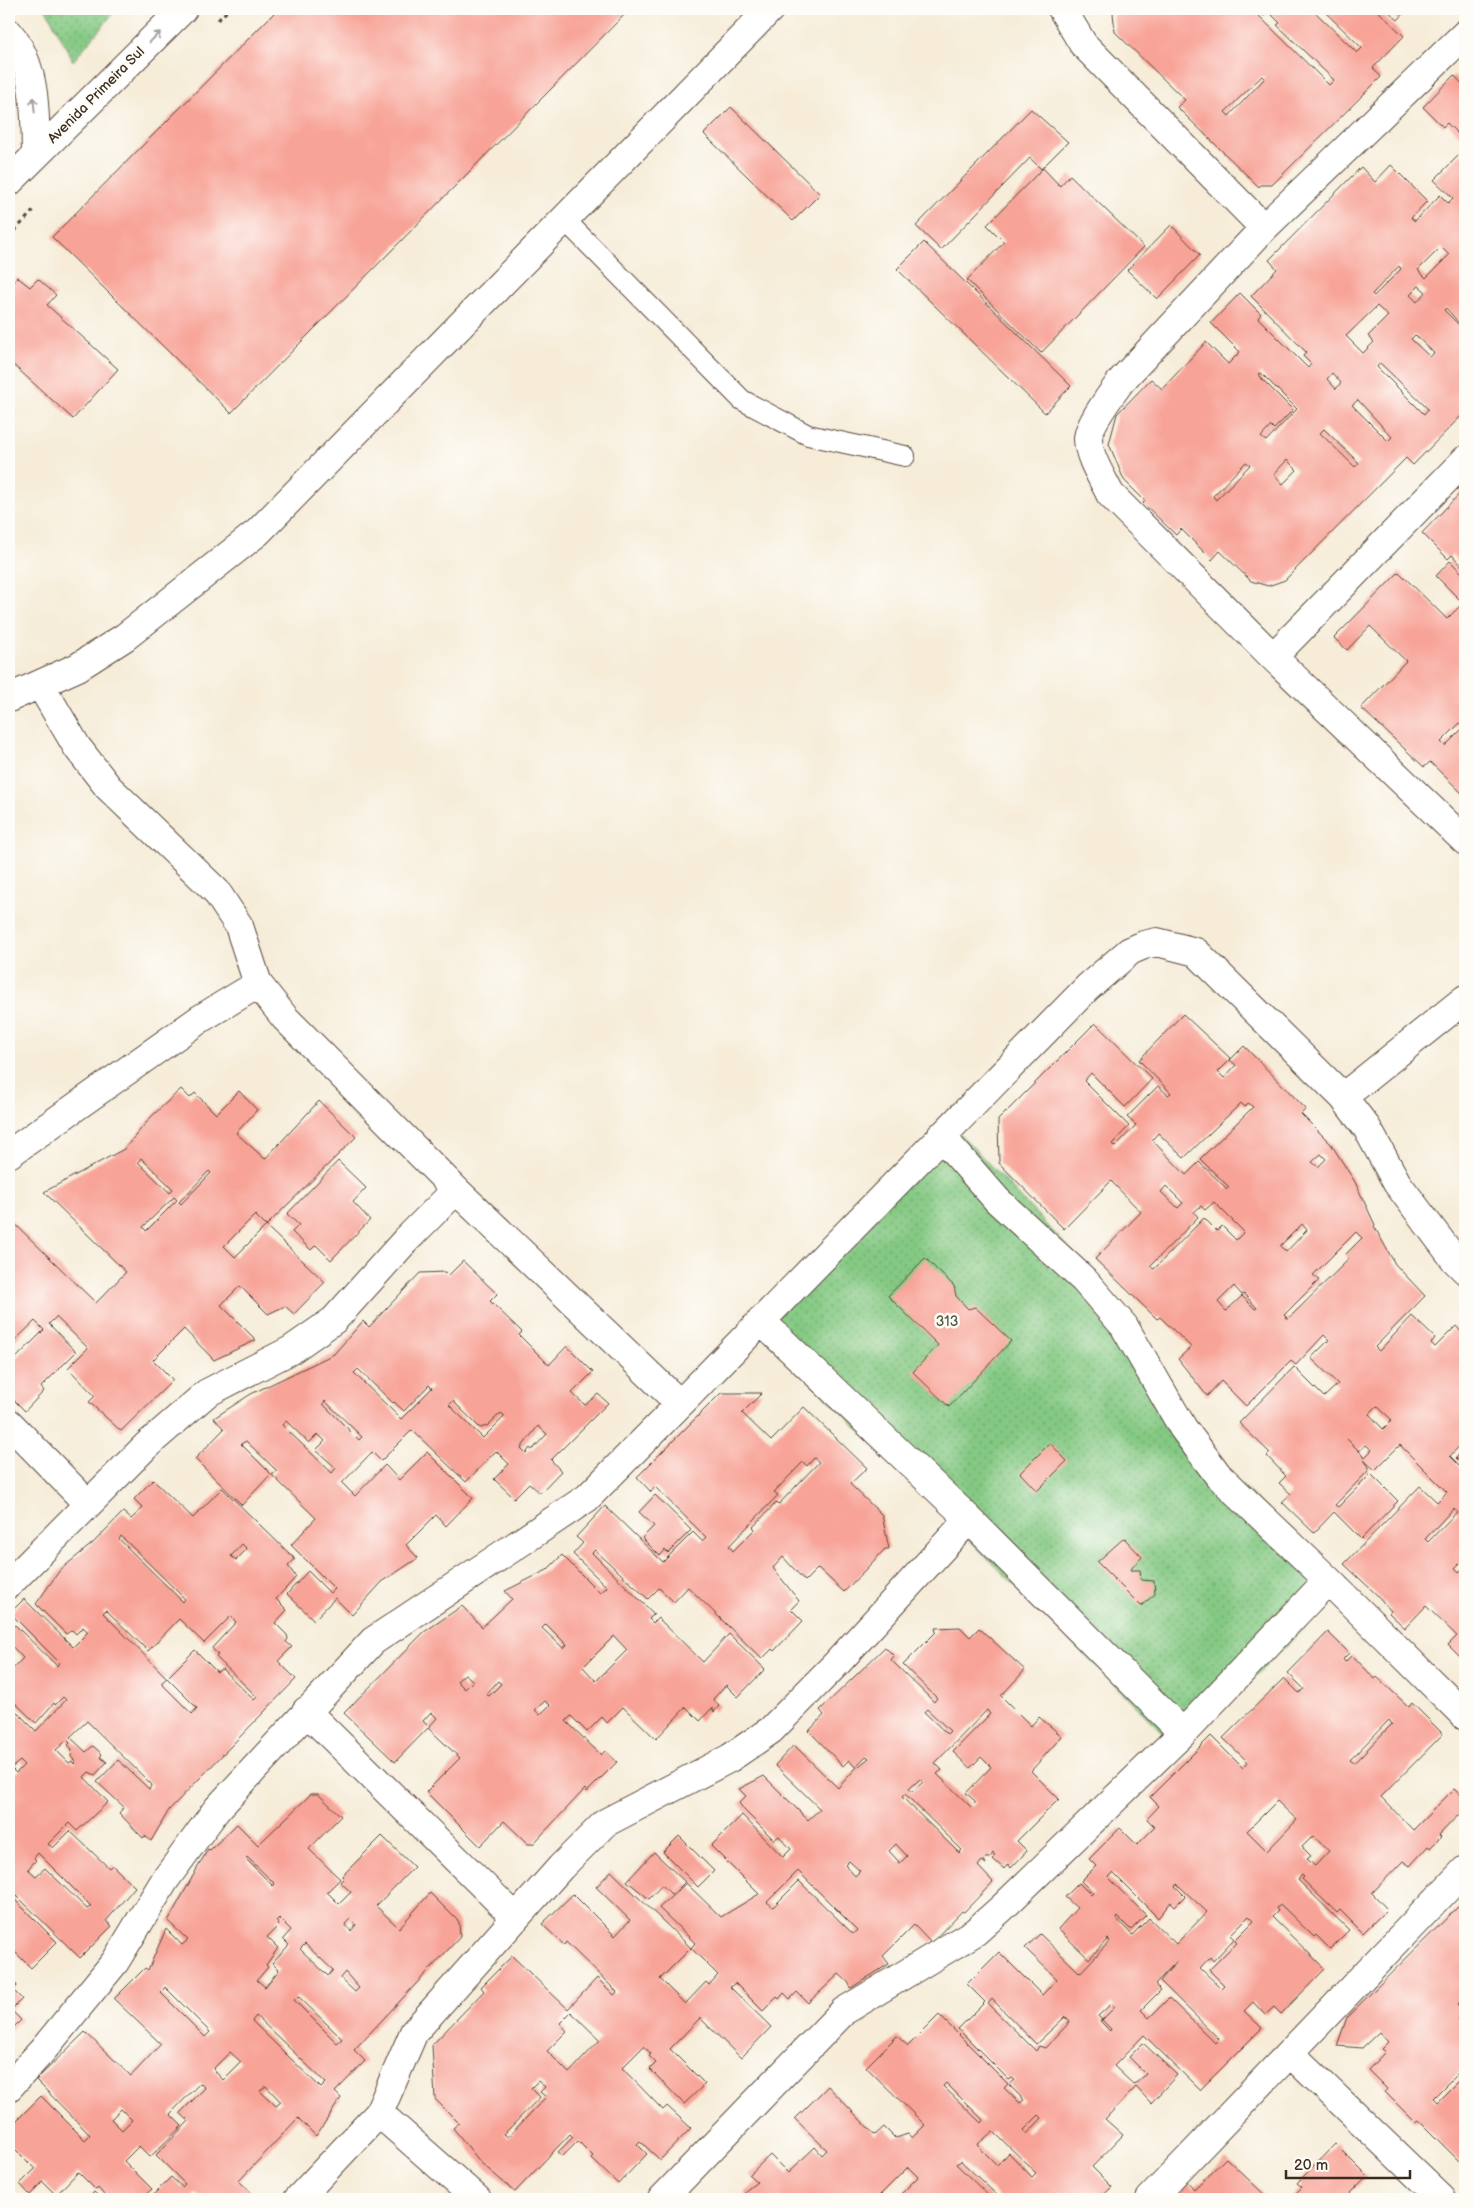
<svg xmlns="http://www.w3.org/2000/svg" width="1474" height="2208" font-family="'Balsamiq Sans',sans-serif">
	<defs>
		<pattern id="park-dots" width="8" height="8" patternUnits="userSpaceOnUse" patternTransform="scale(1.25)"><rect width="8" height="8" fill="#84c983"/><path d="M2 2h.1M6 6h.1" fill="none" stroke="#6da36b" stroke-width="1.8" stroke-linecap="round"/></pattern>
	</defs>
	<rect width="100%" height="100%" fill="#fdfcf7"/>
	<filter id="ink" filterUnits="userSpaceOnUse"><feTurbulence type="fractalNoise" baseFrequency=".02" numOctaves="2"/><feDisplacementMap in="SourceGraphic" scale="10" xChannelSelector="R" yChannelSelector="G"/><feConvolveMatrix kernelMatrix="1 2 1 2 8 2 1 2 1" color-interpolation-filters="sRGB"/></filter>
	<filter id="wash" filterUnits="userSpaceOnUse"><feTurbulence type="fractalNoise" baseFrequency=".0096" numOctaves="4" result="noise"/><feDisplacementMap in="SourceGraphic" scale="20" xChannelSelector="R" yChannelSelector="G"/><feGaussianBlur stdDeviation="1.12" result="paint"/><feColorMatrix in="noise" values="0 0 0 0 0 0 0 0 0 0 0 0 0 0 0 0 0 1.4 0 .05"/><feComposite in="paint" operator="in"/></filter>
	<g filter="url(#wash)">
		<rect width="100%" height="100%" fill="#f6ecd8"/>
		<path fill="url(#park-dots)" stroke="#607a50" d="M46,9H117L73,61Z
			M949,1122L1103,1284L1176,1422L1346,1586L1181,1751L750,1321Z"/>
		<g id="blocks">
			<path fill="#f8a397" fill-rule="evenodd" d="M278,9H630L231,413L52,237Z
				M1117,9H1252L1329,85L1334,80L1277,25L1280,23L1268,11L1264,16L1257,9H1312L1357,53L1362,48L1322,9H1376L1404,36L1373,68L1381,77L1272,185H1260L1259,187L1177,107L1185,100L1115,32L1113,13ZM1262,76L1265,78L1229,116L1225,112Z
				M1386,9H1408L1398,20Z
				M1454,75L1465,87V141L1447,123L1443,127L1423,107Z
				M731,107L820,194L793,221L704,134Z
				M1031,109L1068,142L1041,169L1030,158L941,250L916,226Z
				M1461,153L1465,157V330L1446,308L1444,310L1465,331V412L1413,465L1406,458L1285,580L1268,586L1251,581L1220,551L1212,560L1181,529L1176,535L1143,503L1145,501L1124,480L1109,444L1117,414L1151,379L1162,389L1206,342L1228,364L1240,352L1211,323L1240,293L1261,314L1258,318L1308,368L1311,364L1303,356L1306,352L1251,296L1277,269L1269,260L1361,167L1375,182L1391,165L1427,201L1411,218L1415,221L1440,195L1448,203L1453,198L1434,180ZM1441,247L1449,255L1426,278L1418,270ZM1399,266L1401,269L1374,296L1372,294ZM1419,286L1426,292L1417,302L1410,295ZM1377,306L1388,316L1368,336L1374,342L1363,353L1346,336ZM1415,335L1434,353L1430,357L1411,339ZM1380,363L1428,409L1424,414L1377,367ZM1261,373L1297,409L1266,441L1261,437L1271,426L1274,429L1293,410L1262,379L1259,374ZM1332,373L1341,383L1336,389L1327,379ZM1358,400L1392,437L1388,441L1352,405ZM1324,429L1359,463L1355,467L1320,433ZM1287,460L1297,470L1283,484L1274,474ZM1246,462L1250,465L1216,500L1213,496Z
				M1043,168L1060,186L1070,175L1144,247L1041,353L967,280L1004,242L987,225Z
				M1171,225L1200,255L1157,299L1127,270Z
				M924,242L1071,386L1045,413L897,269Z
				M17,277L30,287L38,279L56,295L47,305L118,369L73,419L9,361V286Z
				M1465,488V569L1452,555L1448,559L1422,533Z
				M1450,561L1465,576V718L1441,742L1445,746L1465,726V796L1430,762L1424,767L1361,708L1406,661L1370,626L1347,650L1334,638L1399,572L1447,619L1463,603L1436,576Z
				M1183,1014L1231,1059L1218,1072L1224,1078L1236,1065L1230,1060L1244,1046L1306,1109L1301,1114L1331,1144L1355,1182L1375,1225L1374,1226L1395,1264L1425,1296L1375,1347L1379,1351L1412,1316L1435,1338L1431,1343L1435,1347L1456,1326L1465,1336V1440L1450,1456L1465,1471V1558L1455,1568L1459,1572L1465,1566V1662L1448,1645L1457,1636L1426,1606L1405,1628L1389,1613L1391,1611L1376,1594L1344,1564L1420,1486L1437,1502L1447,1492L1400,1445L1375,1470L1364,1460L1369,1467V1470L1335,1505L1338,1507L1371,1474L1398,1501L1361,1539L1334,1512L1314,1533L1282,1502L1291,1494L1279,1483L1286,1476L1267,1456L1270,1453L1239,1423L1294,1367L1324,1397L1338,1384L1311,1358L1329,1340L1324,1335L1296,1365L1291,1361L1246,1406L1221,1381L1207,1396L1178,1359L1191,1347L1160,1317L1157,1319L1095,1259L1141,1212L1111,1181L1064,1229L999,1163L998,1120L1095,1023L1152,1079L1125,1107L1091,1073L1084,1081L1129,1126L1112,1144L1115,1147L1136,1125L1127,1117L1158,1086L1168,1095L1171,1093L1139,1060ZM1241,1103L1245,1107L1248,1103L1253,1107L1200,1159L1229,1187L1227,1189L1199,1162L1186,1175L1152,1140L1158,1133L1184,1158ZM1321,1154L1326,1159L1318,1167L1312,1162ZM1166,1186L1183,1203L1178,1208L1161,1192ZM1214,1202L1244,1232L1236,1240L1222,1226L1217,1231L1204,1218L1154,1269L1150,1266L1198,1217L1194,1212L1201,1206L1205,1210ZM1302,1224L1307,1230L1286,1252L1280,1246ZM1356,1232L1362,1238L1345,1255L1349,1259L1288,1319L1284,1315L1319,1280L1313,1275ZM1234,1286L1242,1295L1244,1294L1257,1308L1255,1309L1242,1296L1226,1311L1218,1302ZM1377,1406L1392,1420L1383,1429L1369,1414ZM1347,1439L1359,1451L1366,1445L1372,1450L1365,1457ZM1454,1508L1457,1512L1428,1542L1425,1539Z
				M181,1089L190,1098L195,1093L216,1114L239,1091L257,1110L236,1133L265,1159L319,1101L356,1137L266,1226L325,1282L294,1314L285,1306L268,1314L240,1286L221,1305L256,1340L214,1360L184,1329L153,1360L173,1380L121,1431L89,1402L95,1396L68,1368L88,1348L56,1317L49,1324L76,1352L41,1387L44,1391L25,1411L9,1395V1365L44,1330L35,1321L9,1346V1218L96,1303L126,1272L44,1192L124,1149L152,1116ZM141,1158L173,1189L170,1193L138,1162ZM209,1171L211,1173L181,1204L179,1202ZM174,1197L177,1200L146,1231L143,1227ZM255,1215L266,1226L235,1257L224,1246Z
				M338,1161L366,1188L353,1202L370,1220L331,1260L316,1245L311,1250L292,1232L299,1225L287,1214Z
				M925,1258L954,1286L956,1296L968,1309L975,1307L1011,1341L949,1407L913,1372L938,1345L888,1296Z
				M463,1261L497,1294L490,1301L522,1332L519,1335L549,1365L567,1346L593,1372L572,1393L585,1405L598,1394L608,1403L551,1460L561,1471L540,1493L529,1483L514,1498L494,1479L509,1464L496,1451L466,1482L412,1430L381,1461L372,1452L342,1483L355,1496L385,1465L399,1480L427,1452L473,1498L446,1526L436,1515L406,1545L418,1558L382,1582L352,1615L335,1598L314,1620L287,1594L308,1571L330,1593L335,1589L291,1545L316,1518L272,1475L277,1471L246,1441L241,1444L271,1474L242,1505L195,1459L224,1429L214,1418L251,1394L334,1354L363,1321L369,1327L420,1273L446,1272L449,1275ZM358,1369L393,1403L394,1402L404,1411L429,1385L432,1388L401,1419L354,1373ZM325,1401L362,1437L359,1440L323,1404ZM453,1401L480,1428L487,1426L501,1413L505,1416L483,1438L449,1405ZM286,1421L309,1443L318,1434L325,1441L316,1450L336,1468L332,1473L282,1425ZM538,1426L547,1434L532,1450L530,1448L526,1453L521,1448Z
				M721,1393H762L742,1413L771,1441L804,1407L867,1468L850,1484L882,1515L889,1549H885L844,1592L818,1568L805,1581L783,1557L773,1568L799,1601L791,1609L803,1621L774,1651L772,1649L762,1659L688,1587L674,1602L659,1588L648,1599L595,1550L592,1553L654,1614L649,1619L653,1623L658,1618L703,1662L729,1634L765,1669L738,1697L726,1685L713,1699L719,1706L714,1712L712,1708L700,1721L686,1707L656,1739L623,1707L607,1723L602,1717L587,1732L571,1716L566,1721L601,1755L605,1751L617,1762L587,1792L585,1789L533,1844H528L504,1821L480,1846L426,1792L460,1758L428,1728L395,1762L344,1713L424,1632L462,1606L482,1627L512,1599L505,1591L547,1570L562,1555L600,1593L607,1587L573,1554L583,1543L576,1537L605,1506L663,1562L693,1532L702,1541L706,1537L655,1487L651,1492L637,1477ZM814,1458L819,1462L778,1505L776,1503L753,1527L755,1529L733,1551L729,1546L778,1495L774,1492L803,1462L807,1466ZM546,1624L567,1645L563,1648L542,1628ZM614,1636L627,1650L596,1681L583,1667ZM465,1674L473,1681L465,1689L457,1681ZM498,1681L501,1684L489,1696L486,1694ZM545,1701L550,1705L540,1715L535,1710ZM431,1712L437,1718L429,1727L423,1721Z
				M1050,1443L1067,1461L1037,1491L1020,1473Z
				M1465,1448V1467L1456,1458Z
				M153,1480L193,1518L222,1488L295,1559L288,1566L296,1577L276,1599L287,1610L275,1623L287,1635L288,1639L286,1642L292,1647L278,1661L296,1679L169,1810L151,1841L145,1836L143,1838L119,1813L124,1807L97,1782L118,1760L149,1789L152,1785L87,1721L70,1737L86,1752L93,1746L102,1754L100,1757L107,1762L95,1775L89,1772L84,1777L108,1802L77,1831L69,1823L48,1844L53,1848L70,1831L109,1868L112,1865L135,1887L106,1921L112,1926L80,1958L17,1896L14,1899L57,1942L31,1968L9,1946V1704L36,1731L66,1700L63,1697L55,1705L54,1703L36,1723L9,1697V1673L23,1658L9,1643V1632L15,1625L57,1666L59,1662L10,1613L24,1599L73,1647L88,1632L83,1627L76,1634L72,1630L66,1634L36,1604L60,1570L93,1543L123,1512L131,1519L143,1508L134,1499ZM121,1536L185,1599L183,1602L119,1539ZM242,1544L247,1549L236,1560L231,1556ZM106,1610L148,1651L179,1619L204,1643L231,1616L236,1622L212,1648L218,1655L216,1657L257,1697L254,1700L222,1669L217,1672L195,1650L167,1678L197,1708L192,1714L161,1683L167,1678L103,1613ZM67,1740L70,1743L68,1745L72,1749L71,1757L76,1762L74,1764L72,1761L69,1763L56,1750ZM20,1761L24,1765L16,1773L11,1768ZM38,1853L91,1906L87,1909L45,1868L36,1876L28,1869L36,1860L34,1858Z
				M655,1495L691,1530L668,1553L665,1550L660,1556L642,1538L654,1526L639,1512Z
				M1124,1538L1142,1557L1130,1570H1140L1141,1580L1154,1581L1155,1594L1141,1606L1097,1562Z
				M960,1627L970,1637L979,1628L1025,1670L1001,1696L1031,1726L1039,1717L1062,1736L1031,1771L1059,1799L1017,1841L1027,1851L1011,1868L1008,1864L1004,1869L993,1859L995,1857L993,1853L989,1859L987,1857L984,1860L986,1864L982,1861L978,1866L993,1882L964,1912L962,1911L931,1943L914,1925L883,1956L889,1964L851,1988L848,1982L839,1974L808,2003L797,1992L790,1999L784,1993L779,1999L777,1997L763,2011L735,1983L730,1987L771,2027L741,2058L700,2018L670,2049L705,2084L684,2104L650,2069L656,2063L649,2056L651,2054L644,2046L622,2068L663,2110L667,2106L691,2128L660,2160L640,2141L637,2144L647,2154L618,2184L591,2158L593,2156L578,2141L563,2156L558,2152L573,2137L570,2134L515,2192L481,2163L453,2128L459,2123L435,2099L432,2045L484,1991L481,1987L512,1956L568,2009L597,1978L614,1995L617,1992L566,1942L564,1945L542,1924L573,1894L615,1936L630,1920L596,1887L611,1871L691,1948L695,1943L659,1908L686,1883L721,1917L759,1894L711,1846L742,1815L783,1857L791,1849L779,1836L774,1840L744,1810L739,1803L746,1796L739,1789L764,1776L808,1820L820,1809L775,1765L794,1745L838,1788L855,1769L869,1758L866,1756L855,1767L849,1760L843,1766L809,1731L824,1715L820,1710L885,1647L894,1656L891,1660L934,1702L937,1698L903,1665L936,1632L935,1628ZM927,1709L950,1731L947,1734L924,1712ZM987,1710L990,1714L953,1752L970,1768L981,1757L991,1767L966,1793L976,1802L971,1807L937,1774L942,1770L935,1763ZM920,1779L923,1782L912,1792L909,1789ZM905,1794L962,1850L959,1853L902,1797ZM896,1844L907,1856L900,1863L889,1851ZM849,1861L860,1871L855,1876L845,1865ZM798,1871L857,1930L853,1934L799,1881L773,1907L767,1902ZM691,1948L718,1975L709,1985L706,1982L685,2004L660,1979ZM571,2012L600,2040L569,2073L547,2051L567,2031L560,2023ZM538,2081L545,2087L540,2092L546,2097L508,2137L504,2134L540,2097L531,2088Z
				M1328,1632L1349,1653L1343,1659L1345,1662L1352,1655L1375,1679L1377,1677L1409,1707L1412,1703L1443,1734L1381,1797L1413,1830L1454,1789L1465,1800L1464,1803L1465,1806L1462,1809H1464L1439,1835L1441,1837L1430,1848L1428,1846L1410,1866L1403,1861L1372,1893L1387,1909L1363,1933L1340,1910L1337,1913L1302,1879L1304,1877L1302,1875L1298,1880L1349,1930L1330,1949L1316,1935L1314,1937L1281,1905L1276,1908L1278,1911L1272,1917L1325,1969L1281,2014L1274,2007L1265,2015L1253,2002L1244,2011L1262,2028L1200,2090L1144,2035L1114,2066L1134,2085L1146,2074L1129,2057L1143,2043L1177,2075L1151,2103L1136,2087L1105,2119L1123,2135L1092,2167L1112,2187L1099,2199H1001L961,2161L956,2164L992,2199H904L900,2195L918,2177L908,2167L876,2199H752L744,2192L757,2182L749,2175L770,2155L788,2173L815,2147L822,2155L827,2150L795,2119L828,2086L875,2135L884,2127L895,2138L908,2134L912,2138L925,2125L866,2067L897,2036L908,2046L939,2015L1008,2084L1004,2088L1020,2103L1024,2100L1009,2085L1015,2080L1012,2078L1009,2080L958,2029L985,2002L967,1984L999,1952L1042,1995L1057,1979L1025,1948L1040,1934L1080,1973L1110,1941L1108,1939L1089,1959L1058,1929L1077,1908L1065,1897L1079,1883L1091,1895L1093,1893L1081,1881L1096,1866L1089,1859L1120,1828L1137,1845L1155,1827L1147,1819L1159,1806L1150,1797L1211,1736L1243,1768L1248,1762L1223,1738L1284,1678L1299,1693L1304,1689L1288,1673ZM1389,1720L1392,1724L1354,1763L1350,1760ZM1277,1801L1297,1820L1267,1851L1247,1831ZM1313,1836L1329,1851L1315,1866L1307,1859L1311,1856L1302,1847ZM1113,1873L1158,1918L1171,1902L1175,1906L1185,1896L1175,1886L1177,1884L1207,1912L1176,1944L1149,1918L1132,1935L1117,1919L1118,1917L1131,1930L1146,1915L1108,1878ZM1249,1916L1254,1921L1235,1940L1237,1942L1209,1970L1224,1985L1221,1988L1200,1968L1210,1957L1213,1961L1234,1939L1230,1935ZM1177,1961L1160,1981L1219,2039L1215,2043L1169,1998L1149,2018L1141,2010L1161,1990L1155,1984ZM992,1999L1036,2044L1065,2017L1070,2022L1045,2048L1039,2046L1036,2051L988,2004ZM1111,2004L1115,2007L1102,2020L1111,2029L1110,2031L1100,2021L1102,2020L1098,2016ZM946,2083L983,2120L981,2123L943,2086ZM1039,2115L1042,2118L1027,2134L1024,2130ZM993,2131L1036,2173L1032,2177L1009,2153L997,2165L977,2145Z
				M311,1794H318L341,1816L309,1849L340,1879L327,1892L339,1904L351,1892L340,1882L344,1878L342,1876L382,1836L414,1867L376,1906L399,1928L430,1893L459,1922L460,1937L354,2050L365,2061L335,2092L341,2098L316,2136L298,2118L239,2181L258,2199H202L196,2193L192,2198L194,2199H149L171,2177L182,2187L185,2184L156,2155L189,2121L180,2113L205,2088L200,2083L170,2114L182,2126L150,2157L139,2146L124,2161L152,2189L141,2199H87L94,2192L101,2198L104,2195L98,2188L96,2190L78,2172L56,2195L43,2182L30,2195L20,2184L35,2169L9,2143V2128L41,2096L85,2140L90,2135L36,2080L85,2032L131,2076L161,2044L114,1999L145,1968L148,1970L166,1929L182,1945L188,1940L168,1921L208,1849L210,1850L237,1824L258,1845ZM247,1857L275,1884L273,1886L246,1859ZM279,1918L291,1930L283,1939L289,1945L272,1963L279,1970L265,1987L257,1980L268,1967L266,1965L278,1948L267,1937L279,1925L276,1921ZM350,1919L356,1925L351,1931L345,1924ZM305,1944L333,1970L328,1976L300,1949ZM345,1972L359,1988L355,1992L340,1978ZM165,1987L210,2032L205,2037L161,1993ZM298,1996L330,2027L342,2039L337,2043L294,2000ZM256,2016L326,2083L321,2088L252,2021ZM230,2052L241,2062L223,2080L213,2069ZM266,2086L281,2102L276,2106L260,2091ZM121,2109L132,2120L122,2130L111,2119Z
				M679,1836L714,1871L698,1887L663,1852Z
				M654,1852L685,1882L672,1895L662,1885L649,1899L627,1881Z
				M1465,1900V1996L1458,2004L1462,2008L1465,2005V2012L1458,2019L1465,2026V2066L1433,2098L1437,2102L1465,2074V2167L1419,2121L1416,2123L1385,2092L1387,2089L1368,2070L1385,2052L1381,2049L1388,2042L1379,2032L1362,2048L1337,2046L1347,2017Z
				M9,1977L17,1986L13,1990L22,1999L11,2010L21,2020L9,2032Z
				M1335,2144L1367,2176L1344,2199H1290L1302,2187L1297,2183Z
				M1226,2158L1269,2199H1168L1186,2180L1194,2189Z"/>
		</g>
	</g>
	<g filter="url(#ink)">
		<use href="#blocks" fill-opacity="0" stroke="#57473a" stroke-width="1"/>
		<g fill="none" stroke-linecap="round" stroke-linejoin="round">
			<g stroke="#57473a" stroke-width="22">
				<path id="service" d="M564,219L742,400L808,435L905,456"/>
			</g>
			<g stroke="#57473a" stroke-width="30">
				<path id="minor" d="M1062,9L1083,44L1264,228
					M1465,34L1264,228L1121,381C1113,392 1088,425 1088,439C1089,458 1102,477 1110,494L1273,657L1465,841
					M1273,657L1465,460
					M40,684L77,747L108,787L216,891L239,926L258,984L285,1018L456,1190L680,1404L1088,987L1130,951L1144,945L1157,942L1196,952L1343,1097L1367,1128L1397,1183L1455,1260L1465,1270
					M9,698L78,667L125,637L258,532L770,9
					M1343,1097L1465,999
					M941,1136L997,1200L1084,1280L1124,1326L1183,1428L1218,1475L1328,1580L1465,1716
					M9,1154L200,1019L258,984
					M761,1321L969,1519L1183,1733
					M9,1423L88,1504
					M9,1584L146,1446L207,1393L291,1350L334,1320L405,1241L456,1190
					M306,1711L515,1917
					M1290,2053L1442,2199
					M9,2087L43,2050L115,1962L165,1880L217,1809L373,1641L587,1498L680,1404
					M379,2113L477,2199
					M298,2199L379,2113L414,2032L561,1867L605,1823L730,1758L771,1730L837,1663L969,1519
					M662,2199L844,2011L975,1932L1002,1908L1183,1733L1328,1580
					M1150,2199L1465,1870"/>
			</g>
			<g stroke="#57473a" stroke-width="30">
				<path id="secondary" d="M9,33C37,67 35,113 36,154
					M9,182L183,9"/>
			</g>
			<path stroke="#57473a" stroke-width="3" stroke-dasharray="4 4" stroke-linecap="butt" d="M218,20L229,9
				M9,237L34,210"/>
			<use href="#service" stroke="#fff" stroke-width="20"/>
			<use href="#minor" stroke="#fff" stroke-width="28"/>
			<use href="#secondary" stroke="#fff" stroke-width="28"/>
		</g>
		<defs><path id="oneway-shaft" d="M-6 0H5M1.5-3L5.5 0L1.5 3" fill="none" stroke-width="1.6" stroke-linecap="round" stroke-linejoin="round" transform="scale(1.25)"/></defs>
		<g stroke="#a79f9a">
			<use href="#oneway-shaft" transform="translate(155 37) rotate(-45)"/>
			<use href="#oneway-shaft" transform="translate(34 105) rotate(-95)"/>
		</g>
	</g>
	<g text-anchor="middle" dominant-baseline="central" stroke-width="5" stroke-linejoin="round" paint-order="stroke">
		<g font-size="14" fill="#3b2a1e" stroke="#fdfcf7">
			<text transform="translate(96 95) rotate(-45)">Avenida Primeira Sul</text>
		</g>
		<g font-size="14" fill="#515a3c" stroke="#fdfcf7">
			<text x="947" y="1321">313</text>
		</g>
	</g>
	<rect width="1474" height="2208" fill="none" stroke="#fdfcf7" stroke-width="30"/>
	<path d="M1286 2170v8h124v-8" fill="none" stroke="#3b2a1e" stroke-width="2.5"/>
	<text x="1294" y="2170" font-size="15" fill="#3b2a1e" stroke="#fdfcf7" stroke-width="4" paint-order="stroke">20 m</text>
</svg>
